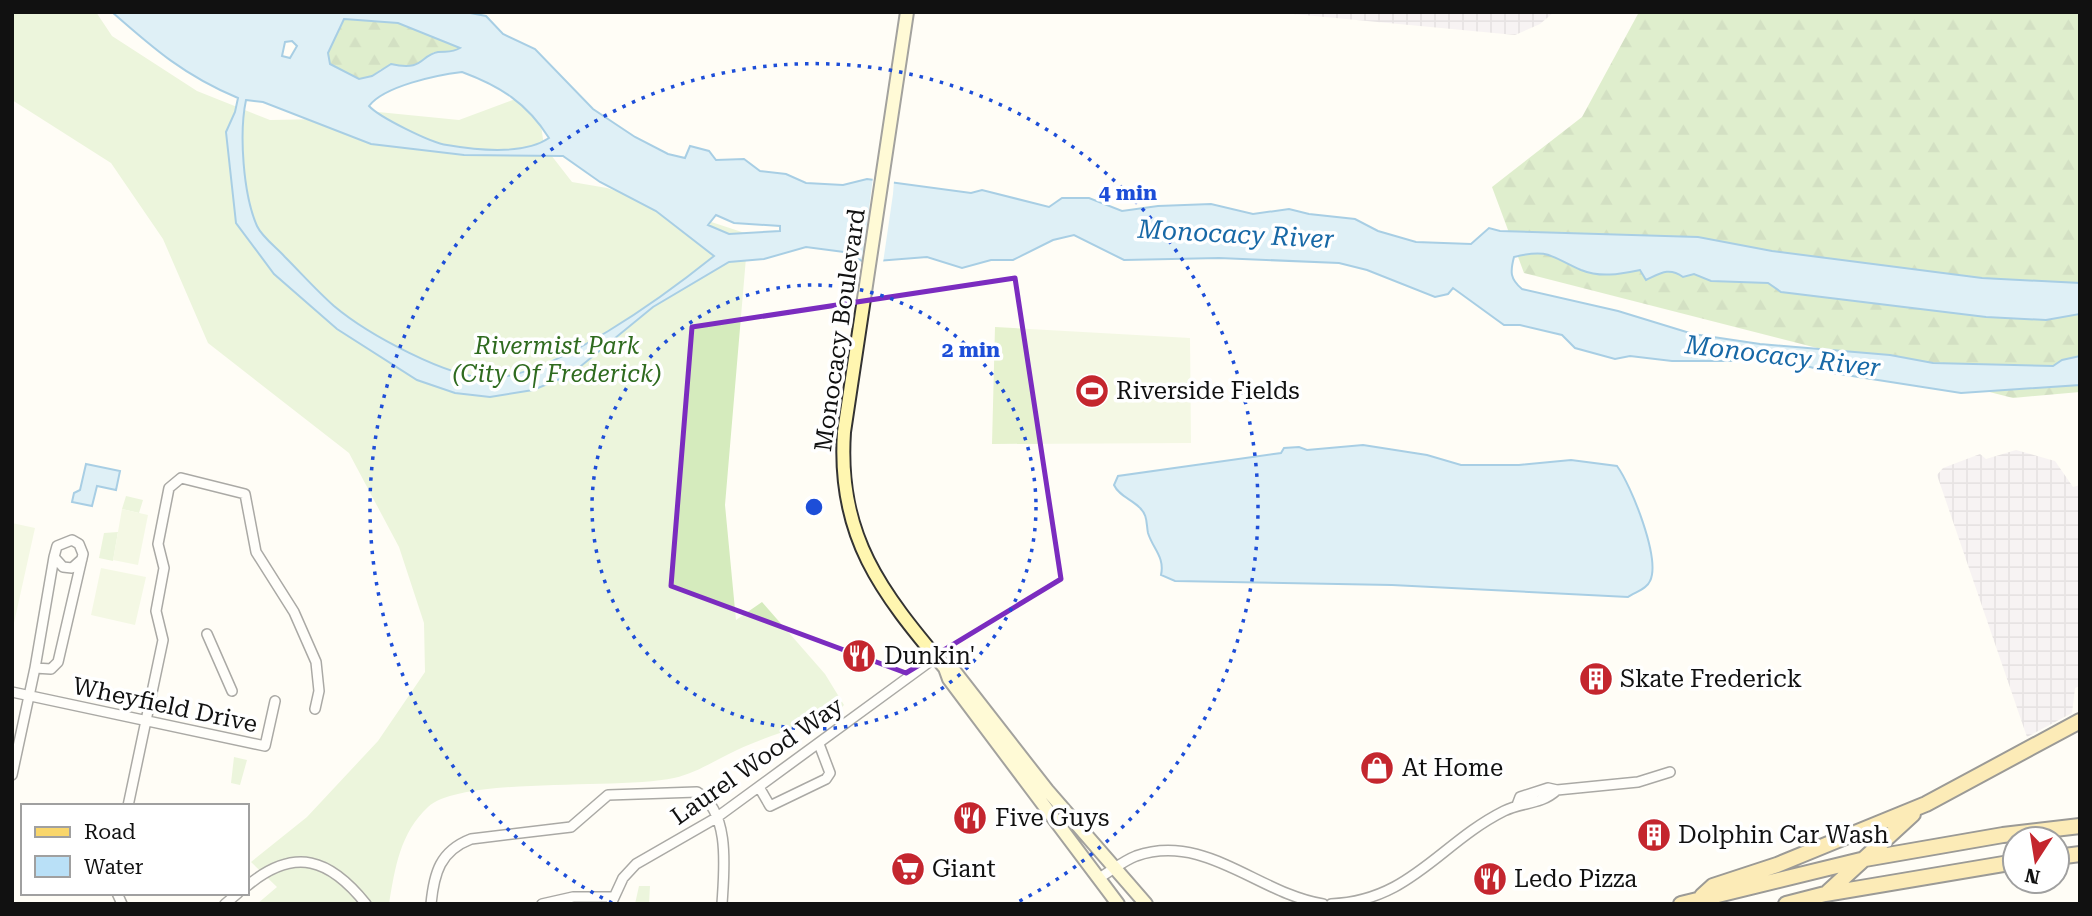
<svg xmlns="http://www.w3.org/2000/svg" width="2092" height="916" font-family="'Roboto Serif',serif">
	<defs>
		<pattern id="industrial-grid" width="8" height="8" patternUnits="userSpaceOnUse" patternTransform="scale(1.75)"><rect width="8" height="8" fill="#eee6ef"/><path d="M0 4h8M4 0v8" fill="none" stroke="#cbc4cc"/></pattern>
		<pattern id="forest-firs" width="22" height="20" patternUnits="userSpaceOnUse" patternTransform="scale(1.75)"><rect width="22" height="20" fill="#b9dc9c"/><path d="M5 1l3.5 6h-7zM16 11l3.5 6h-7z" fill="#9ebc85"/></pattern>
	</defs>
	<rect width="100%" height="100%" fill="#fffdf5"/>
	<path fill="url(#industrial-grid)" d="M1272,12H1554L1540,24L1515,35Z
		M2016,450L2055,461L2073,487L2080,485V686L2075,688L2072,713L2027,737L1937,475L1943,468L1980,454L1986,459Z"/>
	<path fill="#d5ebbd" d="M12,12H96L112,36L197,91L270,120L322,119L378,112L459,120L521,97L540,118L544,146L572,182L607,188L748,234L725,505L736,620L762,602L825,674L844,705L836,713C805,725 767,736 737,750C715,760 697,773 674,778C620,790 462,776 428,807C400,833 395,868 389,904H257L277,887L251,862L307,817L378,741L425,672L424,623L399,547L349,453L208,343L163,239L111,163L12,100Z
		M126,496L143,500L139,513L122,509Z
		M118,532L113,561L99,558L104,533Z
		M234,757L247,760L240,785L231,783Z
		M639,886H650L649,904H635Z"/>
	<path fill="url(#forest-firs)" d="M1639,12H2080V392L2013,398L1524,273L1492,187L1582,117Z
		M344,19L398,23L461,48L452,52H434L417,65L381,69L372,76L358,79L329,64L328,53Z"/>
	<path fill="#e6f2cf" d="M995,327L1190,338L1191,443L992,444Z
		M122,509L148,515L138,565L113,560Z
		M12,523L35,528L12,632Z
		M101,568L146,577L135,625L91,615Z"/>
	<path fill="#b9e0f7" stroke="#3f96cf" stroke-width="2" fill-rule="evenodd" d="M112,12H465L486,16L503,34L535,49L593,109L635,137L668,154L685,158L690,146L709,151L716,160L744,159L760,171L786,174L806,183L843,185L867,179L971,193L982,190L1049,207L1062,198H1089L1122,211L1158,206L1211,204L1253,214L1289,209L1309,214L1355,219L1378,231L1416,242L1471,244L1489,228L1500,231L1698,237L1772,251L1982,278L2080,283V314L2046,320L1986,317L1781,292L1768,283L1711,281L1694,274L1683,277C1669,267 1661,273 1646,280L1640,270C1620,274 1601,278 1581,270C1551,257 1549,248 1514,257C1510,272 1510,279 1522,289L1618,311L1693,334L1760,344L1890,355L1933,363L2053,366L2062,360L2080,356V385L1961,393L1833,373L1787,361H1672L1630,356L1615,359L1575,348L1562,335L1520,325H1504L1453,288L1448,294L1435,297L1367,270L1339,263L1219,258L1124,260L1074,235L1053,240L1013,260H991L962,268L927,257L864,262L844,252L806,247L764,259L729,262L653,307L570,375L533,390L490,397L455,393L417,380L337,329L274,274L236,223L226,132L235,112L238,98C185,76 154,49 112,12ZM344,19L398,23L460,48C452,53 447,51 438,52C420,55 424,72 391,64L372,76L359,79L330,64L328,53ZM292,41L297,46L290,58L282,56L285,42ZM462,72C500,86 527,103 549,138C524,155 476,150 447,145C431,143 379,117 369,106C384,86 437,75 462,72ZM246,100L263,102L371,144L464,155L563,156L600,182L656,211L714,256C663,297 556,375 492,378C450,380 366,333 334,306C317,291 301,273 285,257C277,248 262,237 257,226C243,194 239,133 246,100ZM716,215L734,223L780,226V231L729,234L708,225Z
		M1363,445L1427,455L1461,465H1519L1571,460L1617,466C1631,485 1661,559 1650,581C1647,589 1635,592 1628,597L1392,585L1175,581L1161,575C1165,557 1153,549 1148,533C1146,523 1148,515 1139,507C1131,499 1119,496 1114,485L1118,476L1281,453L1284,448L1299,447L1307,450Z
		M86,464L120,471L116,490L97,486L92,506L72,502L74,493L80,490Z"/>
	<path fill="#fffdf5" d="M873,177L894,181L893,194L883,263L865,266L862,265Z"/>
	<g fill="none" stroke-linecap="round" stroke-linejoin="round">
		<g stroke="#444" stroke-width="12">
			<path id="street" d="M54,557L35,668L51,669L58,662L83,554L79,544L72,540L57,546L54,557L63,567L72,568L82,559
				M207,634L232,691
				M12,692L265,746L275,701
				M12,775L35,668
				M759,787L770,806L826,779L830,773L819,744
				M1517,805L1520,797L1548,788L1557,790L1638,782L1670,772
				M128,806L163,640L156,611L164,568L158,544L169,488L181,478L245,494L256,552L294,612L316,662L319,691L315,709
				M1099,878C1111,871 1123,861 1136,856C1205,832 1259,894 1323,904
				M247,886C295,846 330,859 366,904
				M117,893L122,904
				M225,904L238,893
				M431,904C434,873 440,851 471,839L571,827L608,795L697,792C731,812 724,871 722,904
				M542,904L573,897H612
				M611,904L623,878L636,864L716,818L936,657
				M1331,904C1410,901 1440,843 1504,811C1522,802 1541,805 1557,790"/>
		</g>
		<g stroke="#333" stroke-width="16">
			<path id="secondary" d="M907,12L844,432C837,536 881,592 945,668L949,679L1118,904
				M945,668L955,672L1047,790L1146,904"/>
		</g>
		<g stroke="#222" stroke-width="18">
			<path id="primary" d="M2057,857L2080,854
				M1828,892L1913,814
				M1702,896L1713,886L1777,865L1926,804L2080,721
				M1681,904L1865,859L2003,835L2080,826
				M1786,904L1825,894L2015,862"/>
		</g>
		<use href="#street" stroke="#fff" stroke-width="9"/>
		<use href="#secondary" stroke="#fff6b0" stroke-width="12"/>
		<use href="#primary" stroke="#f9d66b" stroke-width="14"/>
	</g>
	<path d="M0 0H2092V916H0ZM1015,278L1061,579L906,673L671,586L692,327Z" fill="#fffdf5" fill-opacity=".55" fill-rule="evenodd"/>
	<path fill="none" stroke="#7b2cbf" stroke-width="5" stroke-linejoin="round" d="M1015,278L1061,579L906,673L671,586L692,327Z"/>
	<g fill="none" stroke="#1d4ed8" stroke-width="3.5" stroke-dasharray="3.5 7">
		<circle cx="814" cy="507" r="222"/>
		<path d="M612 903A444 444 0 1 1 1016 903"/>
	</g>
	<defs>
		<g id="stadium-disc" transform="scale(1.75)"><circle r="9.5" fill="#c4262e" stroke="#fff"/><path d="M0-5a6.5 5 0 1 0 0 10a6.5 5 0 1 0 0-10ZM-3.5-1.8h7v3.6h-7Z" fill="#fff"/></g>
		<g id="restaurant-disc" transform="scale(1.75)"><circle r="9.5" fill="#c4262e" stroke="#fff"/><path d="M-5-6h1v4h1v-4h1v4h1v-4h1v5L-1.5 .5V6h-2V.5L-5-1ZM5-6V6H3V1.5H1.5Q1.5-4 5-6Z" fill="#fff"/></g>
		<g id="building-disc" transform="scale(1.75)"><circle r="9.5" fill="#c4262e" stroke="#fff"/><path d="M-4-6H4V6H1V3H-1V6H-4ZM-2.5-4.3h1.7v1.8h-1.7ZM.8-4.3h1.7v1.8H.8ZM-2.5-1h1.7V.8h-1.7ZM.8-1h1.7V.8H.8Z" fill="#fff"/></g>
		<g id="shop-disc" transform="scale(1.75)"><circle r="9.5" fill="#c4262e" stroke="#fff"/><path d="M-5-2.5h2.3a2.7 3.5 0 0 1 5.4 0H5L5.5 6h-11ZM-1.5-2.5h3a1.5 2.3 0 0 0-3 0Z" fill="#fff"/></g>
		<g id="supermarket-disc" transform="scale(1.75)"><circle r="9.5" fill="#c4262e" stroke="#fff"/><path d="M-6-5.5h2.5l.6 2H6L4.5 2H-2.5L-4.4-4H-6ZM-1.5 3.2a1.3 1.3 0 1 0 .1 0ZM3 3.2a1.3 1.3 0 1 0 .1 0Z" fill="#fff"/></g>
	</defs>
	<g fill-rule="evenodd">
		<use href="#stadium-disc" x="1092" y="391"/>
		<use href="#restaurant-disc" x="859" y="656"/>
		<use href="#building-disc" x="1596" y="679"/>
		<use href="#shop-disc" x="1377" y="768"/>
		<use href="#restaurant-disc" x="970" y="818"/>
		<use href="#building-disc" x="1654" y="835"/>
		<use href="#supermarket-disc" x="908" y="869"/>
		<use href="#restaurant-disc" x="1490" y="879"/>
	</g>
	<g text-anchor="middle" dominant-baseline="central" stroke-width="7" stroke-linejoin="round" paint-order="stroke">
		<g font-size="24" fill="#111" stroke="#fff">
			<text transform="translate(840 330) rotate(-82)">Monocacy Boulevard</text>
			<text transform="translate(165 705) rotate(12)">Wheyfield Drive</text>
			<text transform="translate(757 761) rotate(-35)">Laurel Wood Way</text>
		</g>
		<g font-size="24" font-style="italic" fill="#2f6b1f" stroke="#fff">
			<text x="557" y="346">Rivermist Park<tspan x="557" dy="28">(City Of Frederick)</tspan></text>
		</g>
		<g font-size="24" fill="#111" stroke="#fff" text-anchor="start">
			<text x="1116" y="391">Riverside Fields</text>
			<text x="884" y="656">Dunkin'</text>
			<text x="1620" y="679">Skate Frederick</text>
			<text x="1402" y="768">At Home</text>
			<text x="995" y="818">Five Guys</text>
			<text x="1678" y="835">Dolphin Car Wash</text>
			<text x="932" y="869">Giant</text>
			<text x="1514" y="879">Ledo Pizza</text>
		</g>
		<g font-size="26" font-style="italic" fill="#1768a6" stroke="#fff">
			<text transform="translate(1236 234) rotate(3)">Monocacy River</text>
			<text transform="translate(1783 356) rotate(7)">Monocacy River</text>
		</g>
	</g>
	<circle cx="814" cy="507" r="10" fill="#1d4ed8" stroke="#fff" stroke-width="3.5"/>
	<g font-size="21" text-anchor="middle" font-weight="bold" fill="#1d4ed8" stroke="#fff" stroke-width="7" stroke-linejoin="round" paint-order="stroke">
		<text x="1128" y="200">4 min</text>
		<text x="971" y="357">2 min</text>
	</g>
	<rect width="2092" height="916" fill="none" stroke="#111111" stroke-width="28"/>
	<rect x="21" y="804" width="228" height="91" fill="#ffffff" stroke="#a0a0a0" stroke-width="2"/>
	<rect x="35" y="827" width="35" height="10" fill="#f9d66b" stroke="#a0a0a0" stroke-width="2"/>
	<text x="84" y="839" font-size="21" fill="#111111">Road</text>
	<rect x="35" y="856" width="35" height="21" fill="#b9e0f7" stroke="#a0a0a0" stroke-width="2"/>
	<text x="84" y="874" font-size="21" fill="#111111">Water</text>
	<g transform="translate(2036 860) rotate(192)"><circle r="33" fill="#ffffff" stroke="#a0a0a0" stroke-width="2"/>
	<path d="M0-5L12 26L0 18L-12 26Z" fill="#c4262e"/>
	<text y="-10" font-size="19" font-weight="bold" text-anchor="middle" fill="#111111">N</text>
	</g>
</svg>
